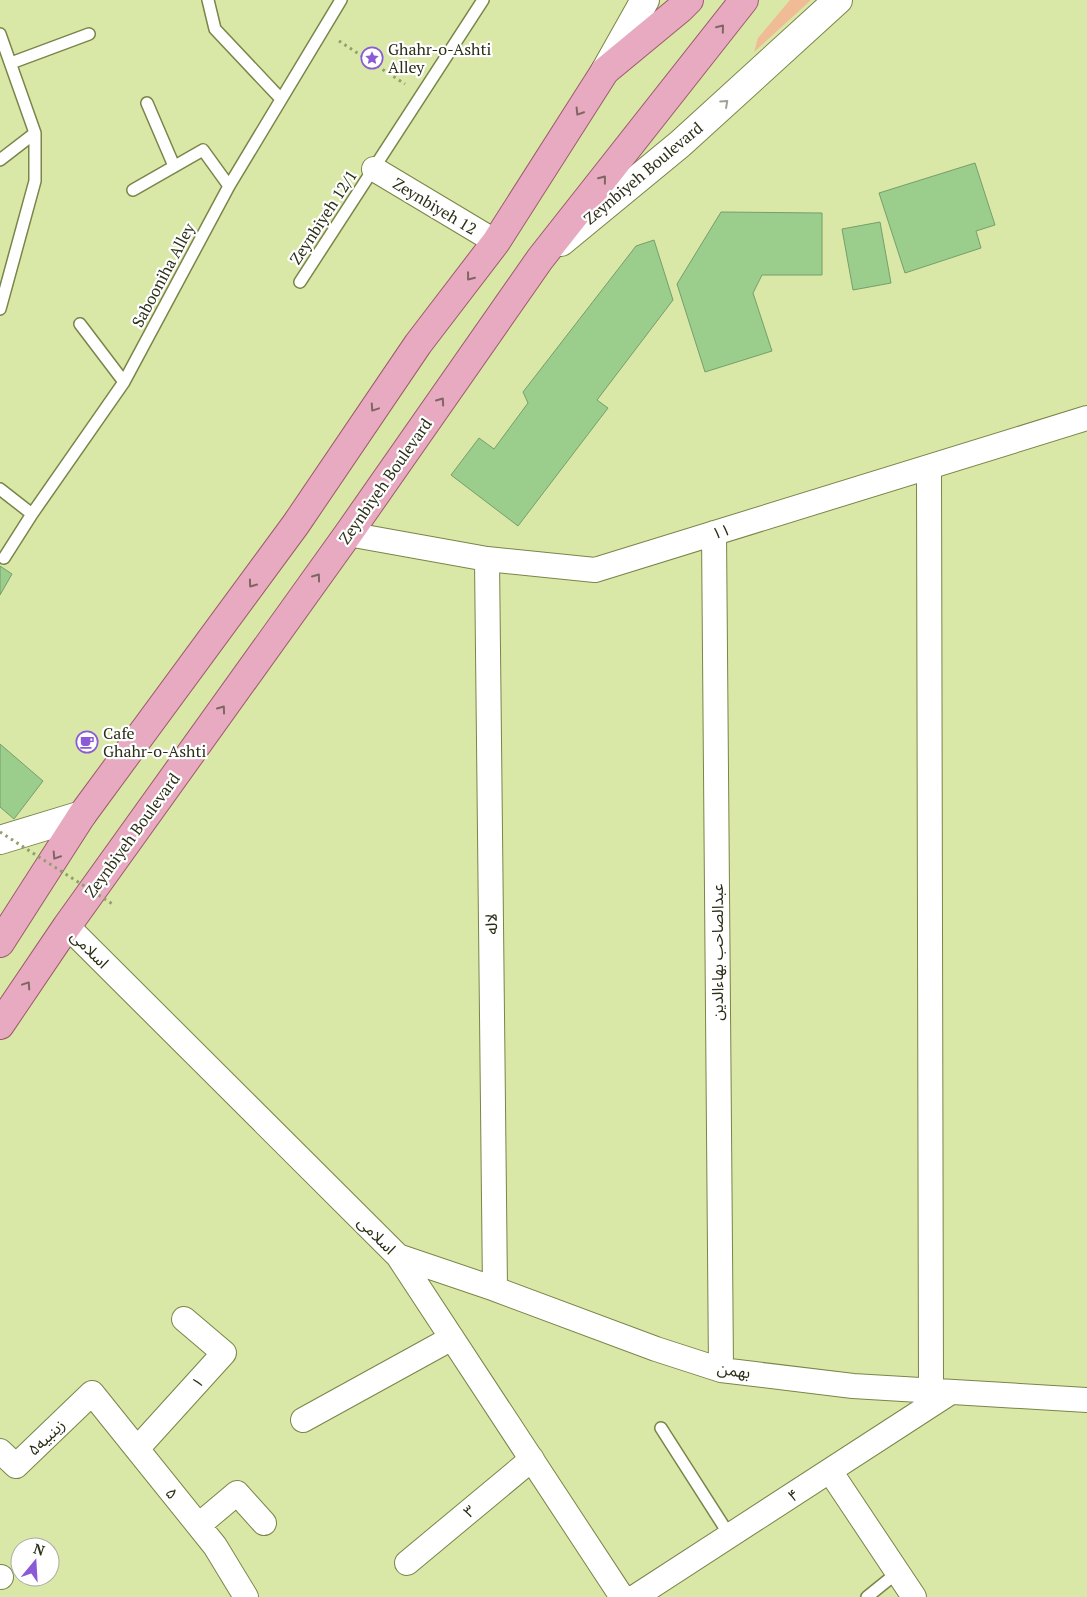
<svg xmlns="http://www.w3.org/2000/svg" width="1087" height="1597" font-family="'PT Serif','Noto Sans Arabic',serif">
	<rect width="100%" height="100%" fill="#d9e7a7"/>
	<path fill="#efbc96" d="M790,0H811L754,52L758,38Z"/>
	<path fill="#9bcd8c" stroke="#779e6b" d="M975,163L995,225L976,231L981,248L905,273L879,193Z
		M721,212L822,213V275H762L753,293L772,351L705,372L677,284Z
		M880,222L891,283L853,290L842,229Z
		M654,240L673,300L597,400L608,408L518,526L451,475L479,438L494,449L528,403L523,392L636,246Z
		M0,566L12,574L0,595Z
		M0,744L43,781L14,819L0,807Z"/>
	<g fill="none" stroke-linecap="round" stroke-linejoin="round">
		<g stroke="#798549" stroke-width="14">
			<path id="lane" d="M208,0L215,29L281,99
				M0,34L35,133V181L0,309
				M11,63L89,34
				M147,103L174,166
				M0,160L35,133
				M133,190L203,150L229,186
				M300,282L483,0
				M80,324L124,382
				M0,489L32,514
				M4,558L32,514L124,382L229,186L341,0
				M661,1428L730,1536
				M867,1597L898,1572"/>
		</g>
		<g stroke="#798549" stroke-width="26">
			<path id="street" d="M374,169L496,242
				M929,467L931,1391
				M714,533L721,1370
				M348,534L487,559L595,570L1087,418
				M487,559L495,1289
				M67,926L398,1256L622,1597
				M398,1256L495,1289L656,1349L721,1370L853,1386L1087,1400
				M303,1420L452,1338
				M137,1449L224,1353L184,1319
				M0,1451L16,1466L92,1393L215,1546L246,1597
				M830,1471L914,1597
				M199,1525L237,1493L264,1523
				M407,1563L532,1459
				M0,1577H1
				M635,1597L951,1392"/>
		</g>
		<g stroke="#798549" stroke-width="30">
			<path id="secondary" d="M605,71L645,0
				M561,242L680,144L838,0
				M0,840L82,815"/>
		</g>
		<g stroke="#9c5b6a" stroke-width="30">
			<path id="primary" d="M0,943L82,815L296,524L418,344L496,242L605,71L680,9L689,0
				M0,1025L67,926L348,534L540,259L744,0"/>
		</g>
		<path stroke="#939e6d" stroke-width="3" stroke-dasharray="2.5 4" stroke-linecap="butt" d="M339,41L405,84"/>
		<use href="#lane" stroke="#fff" stroke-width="11"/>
		<use href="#street" stroke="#fff" stroke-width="24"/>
		<use href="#secondary" stroke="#fff" stroke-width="28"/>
		<use href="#primary" stroke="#e8aac1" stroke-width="28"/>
		<path stroke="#939e6d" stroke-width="3" stroke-dasharray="2.5 4" stroke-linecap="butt" d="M0,832L114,905"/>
	</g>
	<defs><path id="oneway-chevron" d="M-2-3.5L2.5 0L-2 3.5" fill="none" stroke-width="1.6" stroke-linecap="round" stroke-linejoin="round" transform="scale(1.25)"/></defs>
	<g stroke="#7f6663">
		<use href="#oneway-chevron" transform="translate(721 28) rotate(-51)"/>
		<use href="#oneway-chevron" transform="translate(579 112) rotate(122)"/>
		<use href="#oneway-chevron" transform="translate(603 179) rotate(-52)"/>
		<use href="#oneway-chevron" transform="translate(470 277) rotate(128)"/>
		<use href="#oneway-chevron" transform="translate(441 401) rotate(-55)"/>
		<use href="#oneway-chevron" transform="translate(374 408) rotate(124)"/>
		<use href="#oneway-chevron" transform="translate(317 577) rotate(-54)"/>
		<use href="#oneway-chevron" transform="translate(252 584) rotate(126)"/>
		<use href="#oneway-chevron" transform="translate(222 709) rotate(-54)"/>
		<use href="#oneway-chevron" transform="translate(56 856) rotate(123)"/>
		<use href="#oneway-chevron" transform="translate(27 985) rotate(-56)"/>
	</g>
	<use stroke="#9fa196" href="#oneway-chevron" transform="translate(725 103) rotate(-42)"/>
	<defs>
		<g id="sight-ring" transform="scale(1.125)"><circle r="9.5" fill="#fff" stroke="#8a5bd5" stroke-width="1.5"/><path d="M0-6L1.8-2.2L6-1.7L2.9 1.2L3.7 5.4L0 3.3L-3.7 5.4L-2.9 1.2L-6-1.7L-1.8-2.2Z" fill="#8a5bd5"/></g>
		<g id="cafe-ring" transform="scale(1.125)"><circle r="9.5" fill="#fff" stroke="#8a5bd5" stroke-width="1.5"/><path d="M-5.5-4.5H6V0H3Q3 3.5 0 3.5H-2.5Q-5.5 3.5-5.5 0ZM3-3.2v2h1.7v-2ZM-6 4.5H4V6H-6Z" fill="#8a5bd5"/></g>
	</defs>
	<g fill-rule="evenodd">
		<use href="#sight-ring" x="372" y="58"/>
		<use href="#cafe-ring" x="87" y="742"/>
	</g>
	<g text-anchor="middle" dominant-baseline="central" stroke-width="4.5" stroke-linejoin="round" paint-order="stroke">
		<g font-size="16" fill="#2a2f16" stroke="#fff" text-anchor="start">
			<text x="388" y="49">Ghahr-o-Ashti<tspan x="388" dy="18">Alley</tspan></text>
			<text x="103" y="733">Cafe<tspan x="103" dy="18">Ghahr-o-Ashti</tspan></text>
		</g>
		<g font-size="16" fill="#2a2f16" stroke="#fff">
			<text transform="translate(643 173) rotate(-40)">Zeynbiyeh Boulevard</text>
			<text transform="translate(435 206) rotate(31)">Zeynbiyeh 12</text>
			<text transform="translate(323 217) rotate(-57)">Zeynbiyeh 12/1</text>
			<text transform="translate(163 275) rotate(-62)">Sabooniha Alley</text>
			<text transform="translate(385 481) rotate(-55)">Zeynbiyeh Boulevard</text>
			<text transform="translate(721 531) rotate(-17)">۱۱</text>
			<text transform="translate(132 835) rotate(-54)">Zeynbiyeh Boulevard</text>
			<text transform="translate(491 924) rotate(-91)">لاله</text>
			<text transform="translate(90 949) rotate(45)">اسلامی</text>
			<text transform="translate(717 952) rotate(-90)">عبدالصاحب بهاءالدین</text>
			<text transform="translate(377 1235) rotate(45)">اسلامی</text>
			<text transform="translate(734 1370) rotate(9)">بهمن</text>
			<text transform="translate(197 1382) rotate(-48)">۱</text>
			<text transform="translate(46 1437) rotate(-44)">زینبیه۵</text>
			<text transform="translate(172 1493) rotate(51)">۵</text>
			<text transform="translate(793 1495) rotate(-33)">۴</text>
			<text transform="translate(469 1511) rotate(-40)">۳</text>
		</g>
	</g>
	<g transform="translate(35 1562) rotate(18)"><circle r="24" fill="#ffffff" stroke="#aaaca2"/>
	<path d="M0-4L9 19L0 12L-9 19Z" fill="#8a5bd5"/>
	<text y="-8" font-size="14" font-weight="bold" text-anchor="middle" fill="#2a2f16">N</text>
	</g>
</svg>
